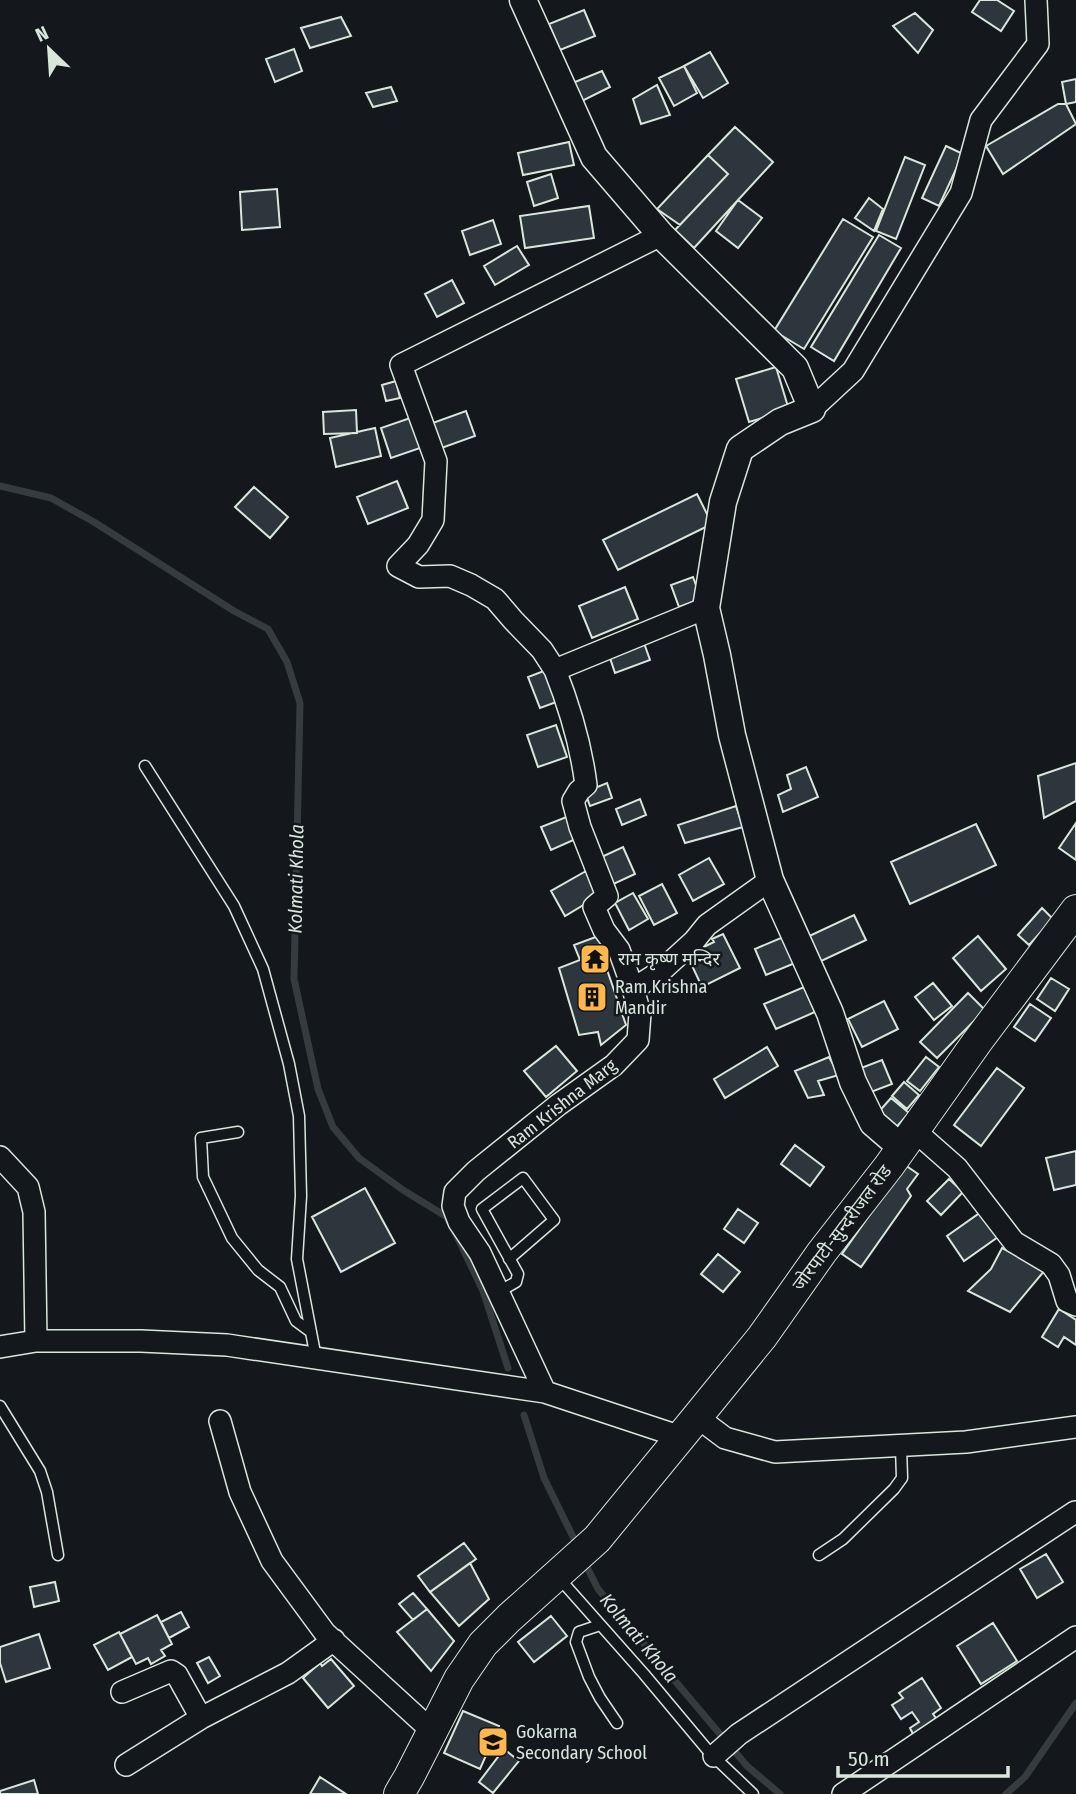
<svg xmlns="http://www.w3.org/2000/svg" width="1076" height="1794" font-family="'Fira Sans Condensed','Noto Sans Devanagari',sans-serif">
	<rect width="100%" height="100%" fill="#14181c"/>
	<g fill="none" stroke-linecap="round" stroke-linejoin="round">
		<path stroke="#363b3e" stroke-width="7" d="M0,486L51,498L94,522L234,611L268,629L287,662L300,703L294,979L318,1089L333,1127L359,1158L403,1190L447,1217L449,1222
			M455,1232L483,1291L508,1368
			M524,1415L544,1478L578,1547
			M584,1561L598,1589L659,1662L747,1766L780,1794
			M1006,1794L1025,1777L1076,1703"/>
	</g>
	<path fill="#2c363c" stroke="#d8e6dc" stroke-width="2" d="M980,0H997L1014,11L1001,31L972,12Z
		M584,10L595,36L560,50L549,24Z
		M915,13L933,30L918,53L893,26Z
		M341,17L351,36L310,48L301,28Z
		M294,49L302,71L275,82L266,59Z
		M710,52L728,83L703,98L684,66Z
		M684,66L697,93L674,106L659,78Z
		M602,71L610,87L580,102L570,84Z
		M1076,79V102L1066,104L1062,82Z
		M657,85L670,115L641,124L633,99Z
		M391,87L397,101L373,107L366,93Z
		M1058,104H1066L1076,124L1003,174L986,146Z
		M735,127L773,162L694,248L675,230L728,174L708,155Z
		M569,142L574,165L523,175L518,153Z
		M946,146L963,154L939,206L922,198Z
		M708,155L728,174L680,225L657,209Z
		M905,157L925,165L896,239L876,231Z
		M551,174L558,198L534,206L527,182Z
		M277,189L280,227L242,230L240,192Z
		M869,198L883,209L874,231L855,218Z
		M738,200L762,218L738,248L716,231Z
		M589,206L594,238L525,248L520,216Z
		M843,219L873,237L804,349L774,331Z
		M493,220L501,244L470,255L462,231Z
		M879,235L901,248L834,361L811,347Z
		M517,246L529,265L495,285L484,266Z
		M452,280L464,303L437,317L425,294Z
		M776,367L789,410L749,422L736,379Z
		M396,381L400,398L386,401L382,385Z
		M356,410L357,433L324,434L323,412Z
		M466,411L475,436L436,450L427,425Z
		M416,416L426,446L391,458L381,428Z
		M375,428L381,456L336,467L330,438Z
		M397,481L408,508L368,524L357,497Z
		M254,487L288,517L270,538L235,507Z
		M697,494L712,524L618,570L603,540Z
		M693,577L701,599L679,607L671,585Z
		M625,587L638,619L592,638L579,606Z
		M644,643L650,660L615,673L609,655Z
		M549,669L562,700L540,708L528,677Z
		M556,725L567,757L538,767L527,735Z
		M1076,763V801L1044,818L1038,776Z
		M806,767L818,797L783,812L778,795L791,789L787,775Z
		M607,783L612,798L590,806L585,792Z
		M640,799L646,815L622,825L616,809Z
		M736,806L743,827L685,843L678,825Z
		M569,816L578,838L551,850L541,827Z
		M1076,823V860L1059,848Z
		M976,824L996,865L910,904L891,862Z
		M623,847L635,874L607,887L595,860Z
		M709,858L724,884L693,901L679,875Z
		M586,871L600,895L565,916L551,891Z
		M662,884L677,913L654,925L639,896Z
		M633,893L648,919L629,930L615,903Z
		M1042,908L1053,919L1029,945L1018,935Z
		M854,915L866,940L817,963L805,938Z
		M723,934L740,968L702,987L687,955L714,942L712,939Z
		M601,935L610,952L604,961L626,1025L601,1045L598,1032L579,1035L559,968L580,960L574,945Z
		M788,935L800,961L766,975L755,949Z
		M978,936L1006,969L981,991L953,958Z
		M1051,978L1069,989L1055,1011L1037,999Z
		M933,983L952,1006L934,1020L915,997Z
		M804,987L815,1012L776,1029L764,1004Z
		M968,993L985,1010L937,1058L920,1042Z
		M884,1001L898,1029L862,1047L848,1019Z
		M1030,1004L1051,1018L1035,1041L1014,1027Z
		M556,1046L577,1071L546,1097L524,1071Z
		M767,1047L778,1066L725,1098L714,1079Z
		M829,1057L839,1075L818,1081L824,1095L808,1098L795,1071Z
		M926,1057L939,1067L920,1091L907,1081Z
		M882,1060L892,1084L871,1092L861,1068Z
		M997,1068L1024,1088L981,1146L954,1125Z
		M904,1082L919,1095L907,1109L892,1096Z
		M891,1098L909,1113L892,1132L875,1116Z
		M795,1145L824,1167L810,1186L781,1164Z
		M1076,1151V1185L1054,1190L1046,1158Z
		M905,1165L918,1174L907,1189L911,1196L861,1267L842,1254Z
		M949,1179L963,1192L941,1215L927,1201Z
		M365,1188L395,1243L341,1272L312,1217Z
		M738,1209L758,1223L744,1243L724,1229Z
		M981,1212L998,1237L964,1261L947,1236Z
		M1002,1248L1045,1270L1010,1312L968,1291L991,1269Z
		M718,1254L740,1272L723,1292L701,1274Z
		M1059,1309L1076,1320V1345L1064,1337L1058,1347L1042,1337Z
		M464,1543L476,1559L430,1592L418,1576Z
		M1046,1554L1063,1582L1037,1598L1020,1569Z
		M470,1563L489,1599L459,1626L430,1592Z
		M55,1582L59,1601L34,1607L30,1587Z
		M413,1593L427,1609L413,1620L399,1604Z
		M427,1609L454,1641L431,1671L397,1632Z
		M181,1612L189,1627L169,1638L161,1622Z
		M157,1615L172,1644L161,1650L165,1656L151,1664L148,1658L136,1664L120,1634Z
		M551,1616L567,1636L534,1662L518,1642Z
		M993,1623L1017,1661L981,1684L957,1646Z
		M119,1632L132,1657L108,1670L94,1645Z
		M39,1634L50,1668L6,1682L0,1663V1647Z
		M209,1657L220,1676L208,1683L197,1663Z
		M331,1659L354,1686L328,1708L303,1678L320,1663L322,1666Z
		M922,1678L941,1708L933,1714L938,1721L914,1736L910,1728L919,1722L912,1712L901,1719L892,1705L903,1698L899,1693Z
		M463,1711L499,1726L480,1769L444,1753Z
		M504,1749L519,1761L493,1793L479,1782Z
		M320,1777L346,1794H310Z
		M34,1780L38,1794H0V1791Z"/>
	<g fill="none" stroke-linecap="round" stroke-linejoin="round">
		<g stroke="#d8e6dc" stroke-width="13">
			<path id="service" d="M145,766L234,906L263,969L289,1064L299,1116L301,1196L297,1259L316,1358
				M238,1132L201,1138L203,1177L232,1238L258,1270L280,1287L296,1321L311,1332
				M498,1292L516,1282L518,1274L482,1209L523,1178L554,1220L509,1259
				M0,1406L40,1471L47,1492L58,1555
				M819,1555L843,1539L894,1489L902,1478L901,1446
				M559,1578L644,1674L710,1753L753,1794
				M600,1625L579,1632L576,1642L589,1677L600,1698L617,1723"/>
		</g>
		<g stroke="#d8e6dc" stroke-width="24">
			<path id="minor" d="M812,409L853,371L961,193L981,120L1038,44L1036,0
				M555,670L542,650L513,620L495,599L471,585L450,576L419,577L398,566L418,545L433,520L436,461L401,365L661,235
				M633,989L619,950L604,930L594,907L607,896L580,827L573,801L579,791L586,785C581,745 570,708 555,670L706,608
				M915,1131L957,1168L1014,1242L1051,1264L1059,1275L1067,1301L1076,1305
				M0,1157L28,1187L34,1212L36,1341
				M0,1347L36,1341H141L227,1345L545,1392L681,1437
				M545,1392L480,1253L459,1222L453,1206L455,1192L476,1171L558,1105L614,1065L638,1040L640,1013L633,989L660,972L694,941L707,925L770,880
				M697,1417L725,1438L775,1452L966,1442L1076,1427
				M220,1421L240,1492L272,1561L325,1633L432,1731
				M122,1692L171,1671L177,1675L201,1718
				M714,1756L739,1734L1075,1512
				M126,1765L201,1718L288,1673L334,1640
				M843,1794L1076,1637"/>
		</g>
		<g stroke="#d8e6dc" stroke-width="29">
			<path id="tertiary" d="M523,0L594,157L661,235L795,368L812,409L780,422L740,449L723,502L706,608L717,655L732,735L770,880L830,1013L853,1082L873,1123L902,1148"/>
		</g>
		<g stroke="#d8e6dc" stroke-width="32">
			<path id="secondary" d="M399,1794L409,1777L459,1679L483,1644L509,1618L597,1539L697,1417L762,1337L822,1252L889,1166L977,1042L1076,910"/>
		</g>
		<use href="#service" stroke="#14181c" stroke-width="10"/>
		<use href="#minor" stroke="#14181c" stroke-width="21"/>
		<use href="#tertiary" stroke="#14181c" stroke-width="26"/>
		<use href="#secondary" stroke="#14181c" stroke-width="30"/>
	</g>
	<defs>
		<g id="temple-square" transform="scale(1.575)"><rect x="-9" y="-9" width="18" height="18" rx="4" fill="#ffb74d" stroke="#14181c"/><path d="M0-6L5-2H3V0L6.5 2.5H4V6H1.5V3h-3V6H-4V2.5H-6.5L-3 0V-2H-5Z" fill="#111"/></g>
		<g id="building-square" transform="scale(1.575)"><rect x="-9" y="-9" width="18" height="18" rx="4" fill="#ffb74d" stroke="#14181c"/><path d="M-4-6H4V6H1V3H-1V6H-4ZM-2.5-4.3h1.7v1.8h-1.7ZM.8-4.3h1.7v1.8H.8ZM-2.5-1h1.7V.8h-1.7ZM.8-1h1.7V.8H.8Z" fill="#111"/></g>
		<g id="school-square" transform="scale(1.575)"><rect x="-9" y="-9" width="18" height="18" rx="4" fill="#ffb74d" stroke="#14181c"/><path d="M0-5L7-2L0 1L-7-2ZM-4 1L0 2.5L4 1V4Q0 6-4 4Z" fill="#111"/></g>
	</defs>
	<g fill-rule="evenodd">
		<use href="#temple-square" x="595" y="959"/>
		<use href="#building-square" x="592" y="997"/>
		<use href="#school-square" x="493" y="1742"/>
	</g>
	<g text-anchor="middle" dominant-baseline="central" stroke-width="5" stroke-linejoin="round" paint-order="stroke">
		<g font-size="18" fill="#d8e6dc" stroke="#14181c" text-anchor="start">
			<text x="618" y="959">राम कृष्ण मन्दिर</text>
			<text x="615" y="987">Ram Krishna<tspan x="615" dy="21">Mandir</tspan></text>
			<text x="516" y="1732">Gokarna<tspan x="516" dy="21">Secondary School</tspan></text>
		</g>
		<g font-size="18" fill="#d8e6dc" stroke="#14181c">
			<text transform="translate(562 1104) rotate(-38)">Ram Krishna Marg</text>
			<text transform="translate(842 1228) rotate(-53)">जोरपाटी-सुन्दरीजल रोड</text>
		</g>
		<g font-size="19" font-style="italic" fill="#d8e6dc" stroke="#14181c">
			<text transform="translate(296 879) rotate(-89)">Kolmati Khola</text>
			<text transform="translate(639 1638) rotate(50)">Kolmati Khola</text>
		</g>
	</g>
	<g transform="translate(49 49) rotate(335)" stroke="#14181c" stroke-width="5" paint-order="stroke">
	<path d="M0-5L12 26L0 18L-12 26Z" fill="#d8e6dc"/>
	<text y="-10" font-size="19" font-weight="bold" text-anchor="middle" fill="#d8e6dc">N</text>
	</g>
	<path d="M838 1766v10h170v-10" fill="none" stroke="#d8e6dc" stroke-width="3.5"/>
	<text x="848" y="1766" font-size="21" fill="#d8e6dc" stroke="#14181c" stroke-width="5" paint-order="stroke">50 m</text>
</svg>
